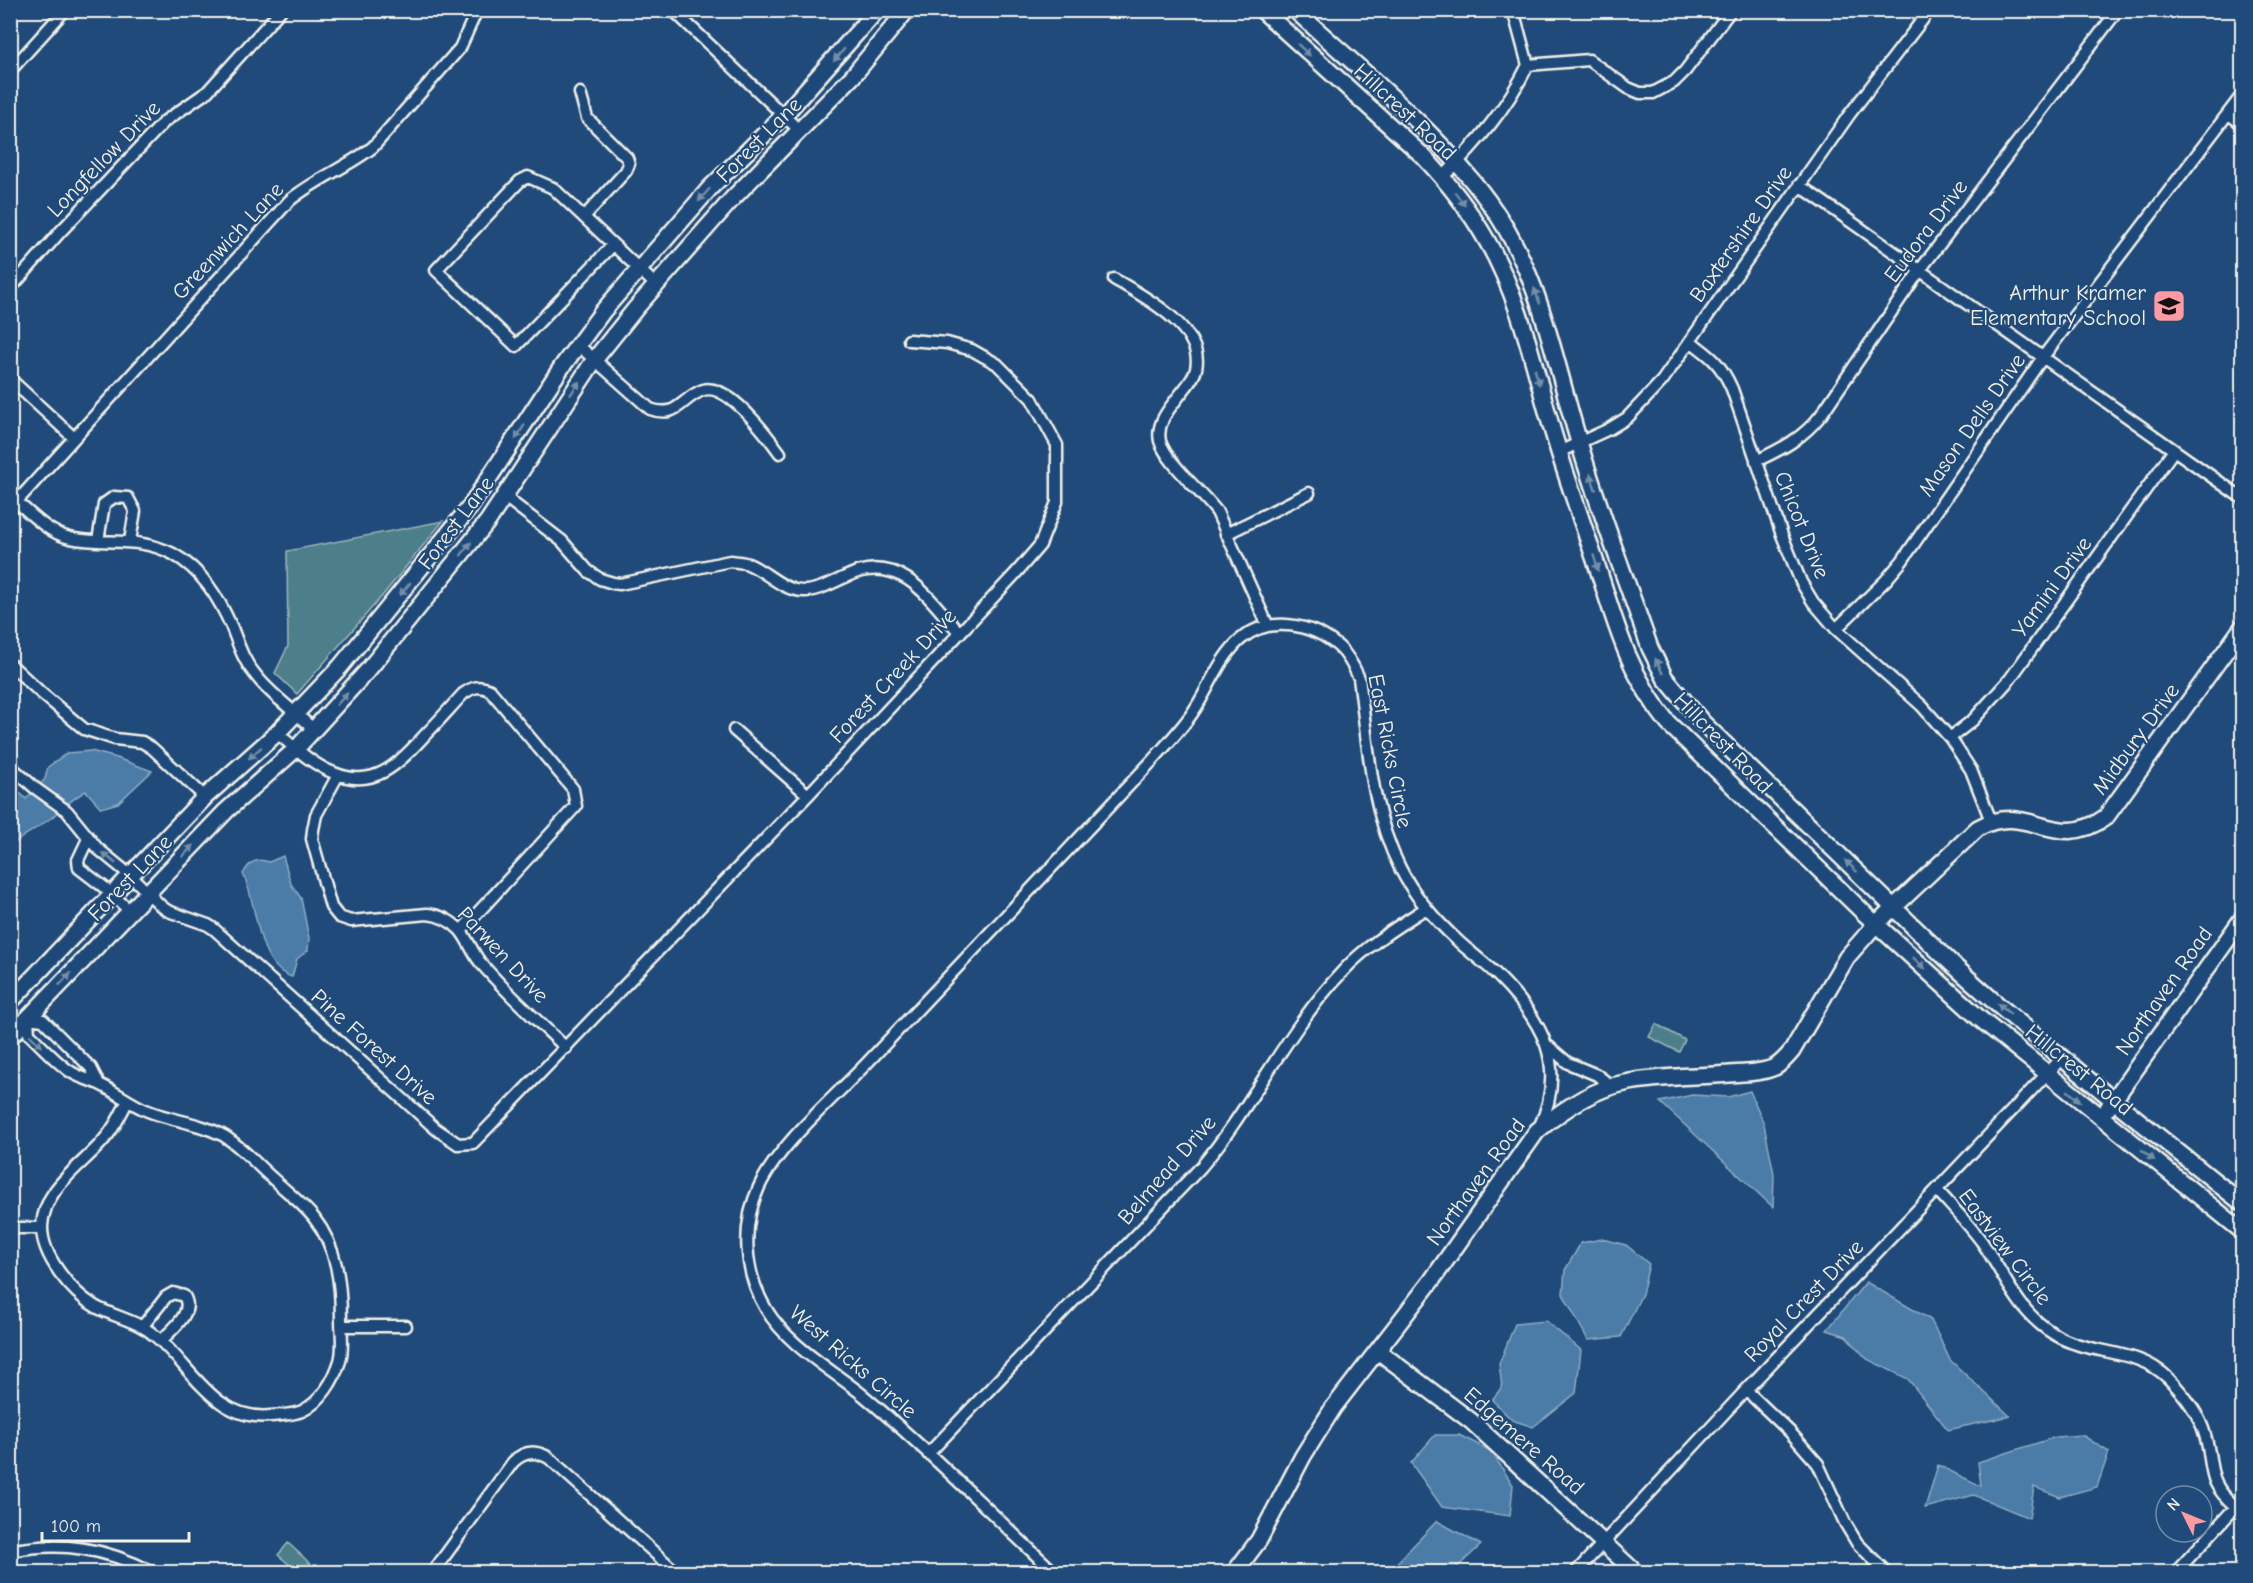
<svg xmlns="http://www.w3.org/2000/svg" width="2253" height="1583" font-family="'Comic Neue',sans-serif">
	<rect width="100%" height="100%" fill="#1f4a7a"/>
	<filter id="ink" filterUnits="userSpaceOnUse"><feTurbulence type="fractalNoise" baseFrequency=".0167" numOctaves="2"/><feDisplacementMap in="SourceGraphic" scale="12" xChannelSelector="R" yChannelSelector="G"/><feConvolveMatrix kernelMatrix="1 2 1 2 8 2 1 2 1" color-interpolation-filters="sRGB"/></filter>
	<g filter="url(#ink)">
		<path fill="#4e7f8a" stroke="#a1b8b9" stroke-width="1.5" d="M443,521L383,595L297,694L275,673L288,646L287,551Z
			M1656,1024L1685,1040L1679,1052L1649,1037Z
			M288,1543L314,1567L309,1572H298L278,1555Z"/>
		<path fill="#4b7ca8" stroke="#8fabc2" stroke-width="1.5" d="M91,751L117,758L152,771L118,803L101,808L86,791C72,798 63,809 51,818C38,828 23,835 11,846L10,783L26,799L45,779L48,767L67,753Z
			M283,856L291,884L301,898L309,938L308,950L297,959L292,977C255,966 258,903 243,874C249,863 256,857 269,862Z
			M1750,1091L1764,1124L1774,1174L1773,1207L1660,1102L1692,1095L1728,1097Z
			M1602,1239L1626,1245L1649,1264L1642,1294L1621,1337L1588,1340L1563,1294L1565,1270L1581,1243Z
			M1866,1282L1931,1320L1950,1360L2010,1416L1948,1430L1908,1379L1867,1359L1846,1336L1827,1330Z
			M1546,1321L1581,1350L1576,1393L1533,1427L1512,1420L1492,1400L1502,1387L1499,1364L1515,1324Z
			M1435,1435H1459L1491,1451L1513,1485L1510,1516L1442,1507L1411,1463Z
			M2082,1435L2109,1452L2097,1487L2060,1497L2034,1487L2029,1518L1974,1495L1925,1508L1938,1465L1981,1486L1978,1462L2056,1437Z
			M1437,1521L1481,1545L1452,1572H1388Z"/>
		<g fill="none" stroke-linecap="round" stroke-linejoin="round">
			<g stroke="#f4f1e8" stroke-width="15">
				<path id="street" d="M673,10L800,131
					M1528,65L1589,60L1628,88L1640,93H1653L1674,82L1685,71L1731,10
					M10,71L65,10
					M580,93L587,118L627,158L629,164L626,171L584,217
					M2229,114L2242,124
					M1443,177C1477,143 1507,108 1528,65L1513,10
					M1799,185L2242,498
					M613,245L516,346L436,270L520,181L528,177L553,188L656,285
					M1114,279C1143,296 1205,328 1196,369C1194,379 1185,388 1179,396C1169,409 1156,423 1160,441C1166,462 1203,493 1217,512L1268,626
					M10,289L61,231L165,121L207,92L281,10
					M1690,341C1712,357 1721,364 1732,389L1782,535L1801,582L1813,602L1836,629L1922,706L1950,738L1971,770L1991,821
					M578,345L650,409C678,419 681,398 703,390C727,382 767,435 780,453
					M10,379L74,438
					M1559,452L1609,429L1627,418L1662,381L1849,115L1930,10
					M1756,461C1782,449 1803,438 1821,415L1920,270L2118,10
					M505,497L562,541L588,571L600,579L613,583L620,584L730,561C736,562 743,562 748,564C768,572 783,592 806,591C824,590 841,577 858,572C906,558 931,602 960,633
					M17,502C33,516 49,533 70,538C106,546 137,535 173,554C202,570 219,598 232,628C238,643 243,660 254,673C270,695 295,711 314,730
					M10,509L289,201C315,179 346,168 373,147L460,48L477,10
					M1226,534L1309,493
					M98,541L104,504L114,497L128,498L135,511L130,541
					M1836,629L1886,580L1902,561L2043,357L2242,95
					M10,664L40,692L84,729L115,739L142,742L152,748L205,797
					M734,730L808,795
					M277,733C294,747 313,765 334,773C375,790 399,763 425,735C438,722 450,708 463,694C473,687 478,685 490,690L573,789L576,806L461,931
					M1950,738L1973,720L2010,679L2174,450
					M10,766L35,788L67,811L97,848L130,875L161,906L168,911L208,925L214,929L436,1129L458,1144L473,1143L808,795L1015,574L1040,545L1057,502V445L1032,399L997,364L972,350L947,343L909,340
					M338,775L316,815L313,830L312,839L331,907L339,917L351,921L427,914C440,915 451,921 460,930C468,939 472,952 480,962C506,993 537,1020 566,1048
					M88,839L78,860L79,868L105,888L130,911
					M1548,1046L1568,1063L1597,1075L1611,1086
					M99,1084L91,1068L43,1020L28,1018L29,1034C42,1046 54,1060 68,1070C77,1077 87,1079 97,1083C115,1091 130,1104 148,1111C173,1121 201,1123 224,1136C242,1147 256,1164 272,1178C286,1191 303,1204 314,1218C337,1247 341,1283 341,1319C341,1333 344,1348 340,1361C334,1380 321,1402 302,1411C293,1415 281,1415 271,1416C214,1422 191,1365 154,1335C138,1321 115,1317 96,1307C72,1293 41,1256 42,1226C44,1188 79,1168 102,1142C113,1130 120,1116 127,1102
					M1937,1190C1952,1207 1968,1223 1982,1242C2005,1275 2017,1312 2054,1334C2089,1356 2137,1347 2168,1378C2183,1393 2199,1413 2205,1435C2215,1469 2205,1481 2236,1507
					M10,1228H42
					M341,1326H406
					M142,1327L166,1297L173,1293L184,1296C195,1313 171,1330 161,1341
					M1746,1390L1790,1432L1818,1464L1845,1523L1857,1543L1886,1572
					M928,1454L1201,1167C1253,1105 1287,1030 1343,971C1367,945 1397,927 1426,908
					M10,1551C62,1541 105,1548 152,1572
					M433,1572L513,1462C524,1451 536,1450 549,1458L676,1572
					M1054,1572C991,1514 930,1451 864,1396C831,1369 788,1346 766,1309C744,1272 741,1226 759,1187C779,1144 834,1098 867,1063C961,962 1056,862 1151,762C1165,746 1181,730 1193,712C1209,689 1219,658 1241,639C1270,615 1313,624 1339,647C1348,655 1354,667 1359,678C1368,742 1370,809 1400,868C1414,896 1436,921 1459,942C1471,953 1485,963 1497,975C1543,1021 1568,1065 1539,1128
					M1576,1572L1746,1390L2062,1058
					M2176,1572L2242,1500"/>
			</g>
			<g stroke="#f4f1e8" stroke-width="20">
				<path id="secondary" d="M1262,10L1422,155C1447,181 1469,209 1487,241C1520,298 1534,367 1552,429C1566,477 1583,524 1599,572C1617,629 1630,675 1668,723L1865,914L1979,1018L2242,1231
					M1295,10C1361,71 1435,129 1488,201C1540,271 1554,360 1579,442C1599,511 1626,579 1650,648L1665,678L1703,723L1952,964L1998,1005L2113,1100L2242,1203
					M10,1002L205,797L277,733L340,667L470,507L561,368L603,311L710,188L784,115L877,10
					M10,1037L226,811L296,749L368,670L488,521L595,359L636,308L733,198L852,77L907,10
					M2108,1108L2242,919
					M1378,1351L1471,1421L1635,1572
					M1235,1572L1259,1540L1303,1456L1333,1408L1432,1280L1537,1131C1562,1110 1592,1089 1625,1083C1659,1076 1695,1077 1730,1074C1745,1073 1762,1073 1775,1067C1782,1063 1787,1057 1792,1051L1847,957L1876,924L1978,828C2029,800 2055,854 2106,817L2242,628"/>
			</g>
			<use href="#street" stroke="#1f4a7a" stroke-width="10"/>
			<use href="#secondary" stroke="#1f4a7a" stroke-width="15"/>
		</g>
		<defs><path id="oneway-solid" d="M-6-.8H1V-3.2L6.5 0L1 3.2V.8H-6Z" transform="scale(1.5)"/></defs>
		<g fill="#748da6">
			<use href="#oneway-solid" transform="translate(1304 50) rotate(43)"/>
			<use href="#oneway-solid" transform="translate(839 55) rotate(131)"/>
			<use href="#oneway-solid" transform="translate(704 195) rotate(132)"/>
			<use href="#oneway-solid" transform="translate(1460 199) rotate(53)"/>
			<use href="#oneway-solid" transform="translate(1537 296) rotate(-110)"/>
			<use href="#oneway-solid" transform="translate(1537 377) rotate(74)"/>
			<use href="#oneway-solid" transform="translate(575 388) rotate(-56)"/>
			<use href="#oneway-solid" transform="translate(520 432) rotate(123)"/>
			<use href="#oneway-solid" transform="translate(1593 482) rotate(-109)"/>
			<use href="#oneway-solid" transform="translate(466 549) rotate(-52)"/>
			<use href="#oneway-solid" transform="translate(1596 563) rotate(72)"/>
			<use href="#oneway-solid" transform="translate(405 589) rotate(130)"/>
			<use href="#oneway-solid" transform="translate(1659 666) rotate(-116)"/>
			<use href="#oneway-solid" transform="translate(342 699) rotate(-48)"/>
			<use href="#oneway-solid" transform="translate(255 753) rotate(138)"/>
			<use href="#oneway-solid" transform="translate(188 851) rotate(-46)"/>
			<use href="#oneway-solid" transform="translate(109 858) rotate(-140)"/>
			<use href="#oneway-solid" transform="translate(1851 866) rotate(-136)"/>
			<use href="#oneway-solid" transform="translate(1919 963) rotate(42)"/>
			<use href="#oneway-solid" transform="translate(65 979) rotate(-47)"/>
			<use href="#oneway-solid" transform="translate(2004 1009) rotate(-140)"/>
			<use href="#oneway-solid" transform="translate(36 1041) rotate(44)"/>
			<use href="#oneway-solid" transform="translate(2074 1096) rotate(40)"/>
			<use href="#oneway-solid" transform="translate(2148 1155) rotate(39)"/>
		</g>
	</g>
	<defs>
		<g id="school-square" transform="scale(1.725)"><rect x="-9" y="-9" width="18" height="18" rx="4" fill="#ff9aa2" stroke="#1f4a7a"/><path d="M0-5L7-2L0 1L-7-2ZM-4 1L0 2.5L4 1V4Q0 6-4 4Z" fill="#111"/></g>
	</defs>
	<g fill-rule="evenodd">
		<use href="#school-square" x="2169" y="306"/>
	</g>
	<g text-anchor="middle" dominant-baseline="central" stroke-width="4.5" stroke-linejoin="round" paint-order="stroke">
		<g font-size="22" fill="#f4f1e8" stroke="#1f4a7a">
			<text transform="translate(1405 112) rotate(43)">Hillcrest Road</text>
			<text transform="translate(759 140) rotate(-45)">Forest Lane</text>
			<text transform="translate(104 159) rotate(-46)">Longfellow Drive</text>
			<text transform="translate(1926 231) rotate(-53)">Eudora Drive</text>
			<text transform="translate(1741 234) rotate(-55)">Baxtershire Drive</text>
			<text transform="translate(228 241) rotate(-47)">Greenwich Lane</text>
			<text transform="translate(1972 425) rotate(-55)">Mason Dells Drive</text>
			<text transform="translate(456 523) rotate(-53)">Forest Lane</text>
			<text transform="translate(1802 525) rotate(68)">Chicot Drive</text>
			<text transform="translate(2052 587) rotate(-54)">Yamini Drive</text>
			<text transform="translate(893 676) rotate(-47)">Forest Creek Drive</text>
			<text transform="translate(2136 739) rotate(-54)">Midbury Drive</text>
			<text transform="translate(1723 743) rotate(46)">Hillcrest Road</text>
			<text transform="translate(1390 751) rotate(79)">East Ricks Circle</text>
			<text transform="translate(130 878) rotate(-46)">Forest Lane</text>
			<text transform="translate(503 955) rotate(47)">Parwen Drive</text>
			<text transform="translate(2164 991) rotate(-55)">Northaven Road</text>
			<text transform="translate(374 1047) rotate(42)">Pine Forest Drive</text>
			<text transform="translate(2079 1070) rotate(39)">Hillcrest Road</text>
			<text transform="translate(1167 1170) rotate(-49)">Belmead Drive</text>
			<text transform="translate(1476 1182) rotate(-54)">Northaven Road</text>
			<text transform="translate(2005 1247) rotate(53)">Eastview Circle</text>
			<text transform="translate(1804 1301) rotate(-46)">Royal Crest Drive</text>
			<text transform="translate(853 1362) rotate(41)">West Ricks Circle</text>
			<text transform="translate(1524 1441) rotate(41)">Edgemere Road</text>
		</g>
		<g font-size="22" fill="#f4f1e8" stroke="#1f4a7a" text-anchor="end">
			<text x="2146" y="293">Arthur Kramer<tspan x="2146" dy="25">Elementary School</tspan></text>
		</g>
	</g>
	<rect width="2253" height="1583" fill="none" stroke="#1f4a7a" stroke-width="36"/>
	<rect x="18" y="18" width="2217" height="1547" fill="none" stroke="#f4f1e8" stroke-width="2" filter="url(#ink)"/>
	<g transform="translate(2184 1514) rotate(313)"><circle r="28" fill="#1f4a7a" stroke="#748da6" stroke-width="1.5"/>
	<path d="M0-4.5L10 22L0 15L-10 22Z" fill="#ff9aa2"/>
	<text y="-9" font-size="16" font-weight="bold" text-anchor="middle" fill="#f4f1e8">N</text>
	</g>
	<path d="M42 1532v9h147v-9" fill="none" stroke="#f4f1e8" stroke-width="3"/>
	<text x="51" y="1532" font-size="18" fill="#f4f1e8" stroke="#1f4a7a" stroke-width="4.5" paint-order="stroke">100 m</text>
</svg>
